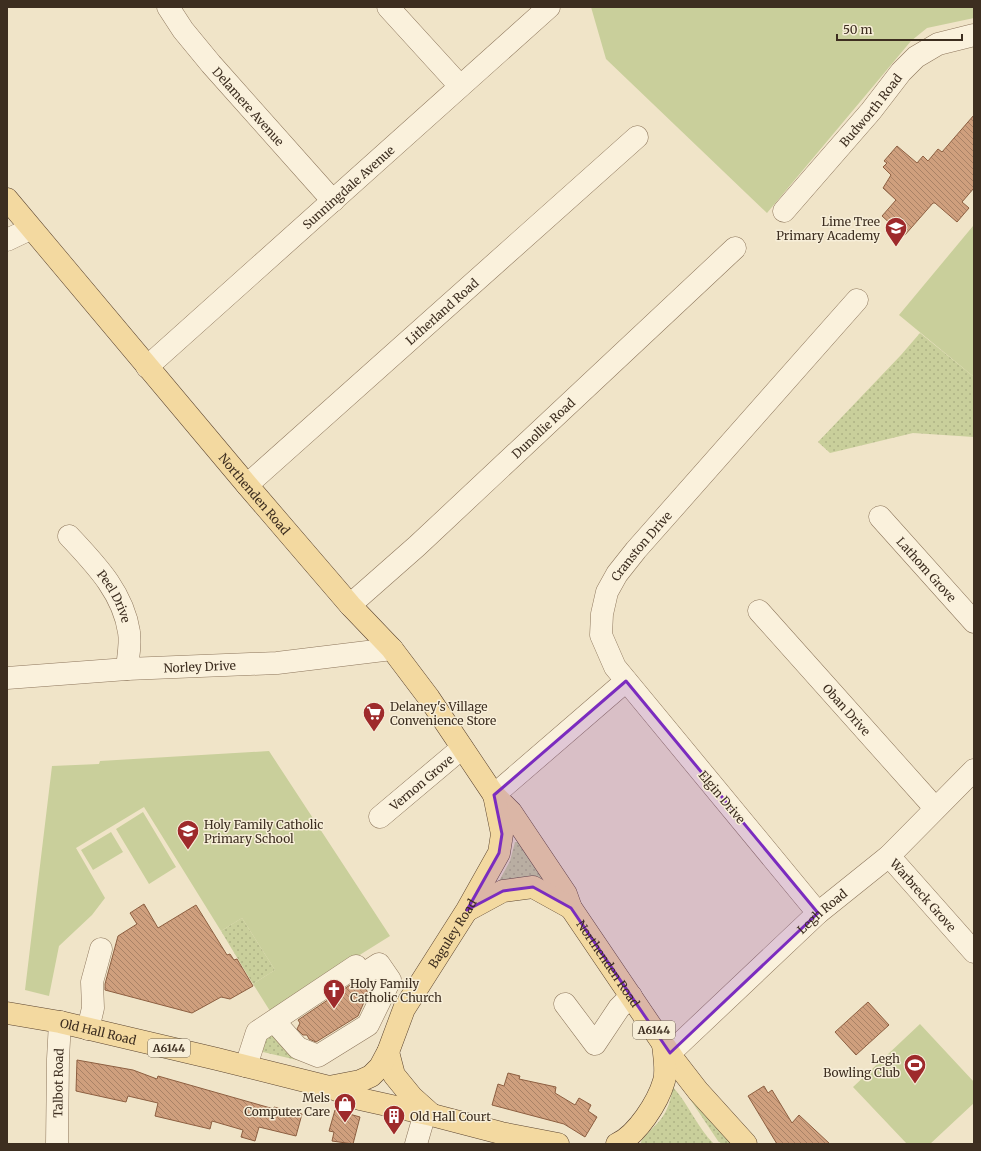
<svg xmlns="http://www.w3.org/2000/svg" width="981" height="1151" font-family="Merriweather,serif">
	<defs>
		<pattern id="grass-dots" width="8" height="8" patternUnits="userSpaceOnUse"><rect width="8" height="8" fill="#c9cf9b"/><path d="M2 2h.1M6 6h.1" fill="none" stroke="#aeb285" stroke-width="1.8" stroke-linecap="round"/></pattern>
		<pattern id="building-back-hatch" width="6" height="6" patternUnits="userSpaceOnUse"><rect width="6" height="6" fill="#cf9f7d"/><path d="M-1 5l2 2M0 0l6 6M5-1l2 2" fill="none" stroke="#a98266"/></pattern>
	</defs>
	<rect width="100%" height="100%" fill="#f0e4c8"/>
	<path fill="url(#grass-dots)" d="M920,333L974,377V437L913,433L830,453L818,442L901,355Z
		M515,842H521L546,879L520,878L499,881L510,861Z
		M242,918L275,970L253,984L221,931Z
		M271,1032L301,1056V1061L263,1052L258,1048Z
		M678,1081L734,1144H722L718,1141Z
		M673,1087C689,1105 697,1127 714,1144L641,1143C642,1137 656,1126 661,1119C668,1110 671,1099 673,1087Z"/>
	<path fill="#c9cf9b" d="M591,7H974V18L927,28L911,41L767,213L606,59Z
		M973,226L974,228V377L899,315Z
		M269,751L390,936L270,1011L253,984L275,970L242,918L221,931L144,807L76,848L105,898L92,915L59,946L49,996L25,990L52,766L99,764L100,761Z
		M143,812L176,867L149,884L116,829Z
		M111,832L123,852L93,870L81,850Z
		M920,1024L974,1082V1103L930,1144H907L853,1087Z"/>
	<path fill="url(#building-back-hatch)" stroke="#8d5f41" d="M974,115V188L962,202L969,208L957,222L935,203H933L904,236L882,216L896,200L883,188L891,175L883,167L887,163L884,161L897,146L917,163L923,156L928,161L938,149L942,152Z
		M144,904L158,928L196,905L227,955L230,954L234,960L237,959L253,986L230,999L221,997L192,1013L105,990V984L118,936L137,924L130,913Z
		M353,983L357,986L365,987L368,993L358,1016L316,1042L309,1039L307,1035H303L297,1029L300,1023L298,1020Z
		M868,1002L889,1025L856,1055L835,1032Z
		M77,1060L133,1070L157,1079L158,1076L274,1109V1107L302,1114L296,1136L259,1127L255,1141L241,1137L243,1130L212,1121L210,1129L155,1116L158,1103L128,1096L126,1102L76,1091Z
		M508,1073L520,1076L519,1079L556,1087L555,1093L575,1105L579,1098L591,1105L588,1111L597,1117L585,1137L564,1124L492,1105L498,1084L504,1086Z
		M764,1086L768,1093L772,1090L792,1123L799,1115L830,1144H777L748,1096Z
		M335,1110L360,1117L353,1144L332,1141L334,1132L329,1131Z"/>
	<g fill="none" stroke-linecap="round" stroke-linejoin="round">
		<g stroke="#8d765c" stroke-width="23">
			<g id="minor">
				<path id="s1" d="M168,7L183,30L211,64L333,201"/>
				<path d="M388,7L460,86"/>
				<path id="s2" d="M784,211L871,111L901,72L916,57L938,44L974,35"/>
				<path d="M7,240L30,229"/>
				<path id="s3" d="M147,367L549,7"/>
				<path id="s4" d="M247,485L637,137"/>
				<path id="s5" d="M880,517L974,622"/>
				<path id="s6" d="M69,536C95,564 123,592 129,632C131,643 128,657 127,669"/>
				<path id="s7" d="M350,605L417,546L735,248"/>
				<path id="s8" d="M759,611L935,808"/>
				<path id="s9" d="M7,678L127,669L277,663L392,649"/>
				<path d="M494,795L626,681"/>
				<path id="s10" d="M380,817L462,748"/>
				<path id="s11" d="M889,856L974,952"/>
				<path id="s12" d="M818,913L615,667L601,635L602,614L607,592L617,574L636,550L857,300"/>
				<path d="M565,1004L595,1044L619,1008L631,996"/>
				<path d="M88,1029L93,1008L92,982L101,949"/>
				<path id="s13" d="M670,1053L818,913L889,856L974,770"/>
				<path d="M246,1066L257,1032L356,966L362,975L379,964L390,980L368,1025L318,1056L298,1048L274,1021"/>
				<path id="s14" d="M57,1144L58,1059L60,1022"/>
				<path d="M416,1144L425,1113"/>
			</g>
		</g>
		<g stroke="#5b4430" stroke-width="23">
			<g id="major">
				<path id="s15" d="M7,199L247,485L350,605L392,649L429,698L494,795L511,812L566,894L571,908L674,1060L698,1091L746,1144"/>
				<path d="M468,910L503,891L533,887L571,908"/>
				<path id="s16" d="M7,1013L60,1022L217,1059L329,1087L360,1099L432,1115L501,1133L558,1144"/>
				<path d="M388,1052L394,1075L412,1097L431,1114"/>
				<path id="s17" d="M329,1087L360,1081L371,1076L380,1067L388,1052L404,1009L467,910L499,853L502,834L494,795"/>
				<path d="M617,1144C637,1135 658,1102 664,1081C667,1071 664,1055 663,1044"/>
			</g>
		</g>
		<use href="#minor" stroke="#faf1dc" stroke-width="22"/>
		<use href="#major" stroke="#f3d9a0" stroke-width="22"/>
	</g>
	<path fill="#7b2cbf" fill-opacity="0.2" stroke="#7b2cbf" stroke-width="3" stroke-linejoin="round" d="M626,681L818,913L670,1053L571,908L533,887L503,891L467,910L499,853L502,834L494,795Z"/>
	<defs>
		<g id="school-pin" transform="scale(1.15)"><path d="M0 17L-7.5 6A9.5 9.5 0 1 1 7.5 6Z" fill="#9e2a2b" stroke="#f7eed8"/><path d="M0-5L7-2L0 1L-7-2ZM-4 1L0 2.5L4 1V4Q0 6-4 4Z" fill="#fff"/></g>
		<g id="supermarket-pin" transform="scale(1.15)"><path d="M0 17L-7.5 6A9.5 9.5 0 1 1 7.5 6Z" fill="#9e2a2b" stroke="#f7eed8"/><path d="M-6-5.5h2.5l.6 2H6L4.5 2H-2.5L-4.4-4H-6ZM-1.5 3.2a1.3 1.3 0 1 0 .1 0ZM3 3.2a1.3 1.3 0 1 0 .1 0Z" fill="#fff"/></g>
		<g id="church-pin" transform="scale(1.15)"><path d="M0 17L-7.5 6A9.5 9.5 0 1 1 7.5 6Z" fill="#9e2a2b" stroke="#f7eed8"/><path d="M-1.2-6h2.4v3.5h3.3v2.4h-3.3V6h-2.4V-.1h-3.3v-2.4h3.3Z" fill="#fff"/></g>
		<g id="stadium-pin" transform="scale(1.15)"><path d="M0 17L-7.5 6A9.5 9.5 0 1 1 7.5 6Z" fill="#9e2a2b" stroke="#f7eed8"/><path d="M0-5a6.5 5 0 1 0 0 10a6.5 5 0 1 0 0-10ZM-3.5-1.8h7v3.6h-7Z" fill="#fff"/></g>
		<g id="shop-pin" transform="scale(1.15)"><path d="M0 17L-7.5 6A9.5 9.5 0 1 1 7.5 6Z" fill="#9e2a2b" stroke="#f7eed8"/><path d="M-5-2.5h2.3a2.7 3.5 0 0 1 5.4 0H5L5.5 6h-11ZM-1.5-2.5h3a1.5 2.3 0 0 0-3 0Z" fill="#fff"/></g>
		<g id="building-pin" transform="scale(1.15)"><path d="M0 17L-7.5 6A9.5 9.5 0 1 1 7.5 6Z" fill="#9e2a2b" stroke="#f7eed8"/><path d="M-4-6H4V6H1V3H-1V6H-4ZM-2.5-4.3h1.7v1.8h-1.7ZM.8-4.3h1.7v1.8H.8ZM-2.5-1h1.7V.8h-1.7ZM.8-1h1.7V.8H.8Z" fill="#fff"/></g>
	</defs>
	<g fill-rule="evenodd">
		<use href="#school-pin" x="896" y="228"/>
		<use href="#supermarket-pin" x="374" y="713"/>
		<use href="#school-pin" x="188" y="831"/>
		<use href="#church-pin" x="334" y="990"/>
		<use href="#stadium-pin" x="915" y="1065"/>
		<use href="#shop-pin" x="345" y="1104"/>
		<use href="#building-pin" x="394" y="1116"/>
	</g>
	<g text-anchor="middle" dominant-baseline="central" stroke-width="3" stroke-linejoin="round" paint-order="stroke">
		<g fill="#f7eed8" stroke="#756857" stroke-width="1">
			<rect x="633" y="1021" width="42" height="18" rx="3"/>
			<rect x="148" y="1039" width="42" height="18" rx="3"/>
		</g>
		<g font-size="11" font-weight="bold" fill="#3d2e20">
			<text x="654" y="1030">A6144</text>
			<text x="169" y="1048">A6144</text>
		</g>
		<g font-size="12" fill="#3d2e20" stroke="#f7eed8">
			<text stroke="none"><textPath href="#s1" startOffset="128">Delamere Avenue</textPath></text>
			<text stroke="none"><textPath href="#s2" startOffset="133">Budworth Road</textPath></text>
			<text stroke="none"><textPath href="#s3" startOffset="270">Sunningdale Avenue</textPath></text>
			<text stroke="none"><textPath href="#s4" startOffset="261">Litherland Road</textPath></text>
			<text stroke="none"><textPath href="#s7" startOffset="262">Dunollie Road</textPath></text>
			<text stroke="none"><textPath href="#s15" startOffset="385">Northenden Road</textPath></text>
			<text stroke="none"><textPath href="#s12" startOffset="455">Cranston Drive</textPath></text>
			<text stroke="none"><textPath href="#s5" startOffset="70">Lathom Grove</textPath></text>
			<text stroke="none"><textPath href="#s6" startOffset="76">Peel Drive</textPath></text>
			<text stroke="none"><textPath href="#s9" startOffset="193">Norley Drive</textPath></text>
			<text stroke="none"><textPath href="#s8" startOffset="132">Oban Drive</textPath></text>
			<text stroke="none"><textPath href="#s10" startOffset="54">Vernon Grove</textPath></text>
			<text transform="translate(722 797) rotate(50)">Elgin Drive</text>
			<text stroke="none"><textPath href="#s11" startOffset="52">Warbreck Grove</textPath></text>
			<text stroke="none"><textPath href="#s13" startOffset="208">Legh Road</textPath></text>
			<text stroke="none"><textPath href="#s17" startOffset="209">Baguley Road</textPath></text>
			<text stroke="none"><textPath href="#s15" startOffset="975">Northenden Road</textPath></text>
			<text stroke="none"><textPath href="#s16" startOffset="93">Old Hall Road</textPath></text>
			<text stroke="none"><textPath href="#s14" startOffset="61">Talbot Road</textPath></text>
		</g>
		<g font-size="12" fill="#3d2e20" stroke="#f7eed8" text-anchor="start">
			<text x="880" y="221" text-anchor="end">Lime Tree<tspan x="880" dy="14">Primary Academy</tspan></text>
			<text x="390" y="706">Delaney's Village<tspan x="390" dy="14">Convenience Store</tspan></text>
			<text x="204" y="824">Holy Family Catholic<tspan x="204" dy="14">Primary School</tspan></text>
			<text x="350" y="983">Holy Family<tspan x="350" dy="14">Catholic Church</tspan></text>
			<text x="900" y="1058" text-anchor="end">Legh<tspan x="900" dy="14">Bowling Club</tspan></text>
			<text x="330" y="1097" text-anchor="end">Mels<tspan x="330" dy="14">Computer Care</tspan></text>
			<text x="410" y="1116">Old Hall Court</text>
		</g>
	</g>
	<rect width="981" height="1151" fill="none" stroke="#3d2e20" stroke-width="16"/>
	<path d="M837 34v6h125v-6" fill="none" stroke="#3d2e20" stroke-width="2"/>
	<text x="843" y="34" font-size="12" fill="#3d2e20" stroke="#f7eed8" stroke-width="3" paint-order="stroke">50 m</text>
</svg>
